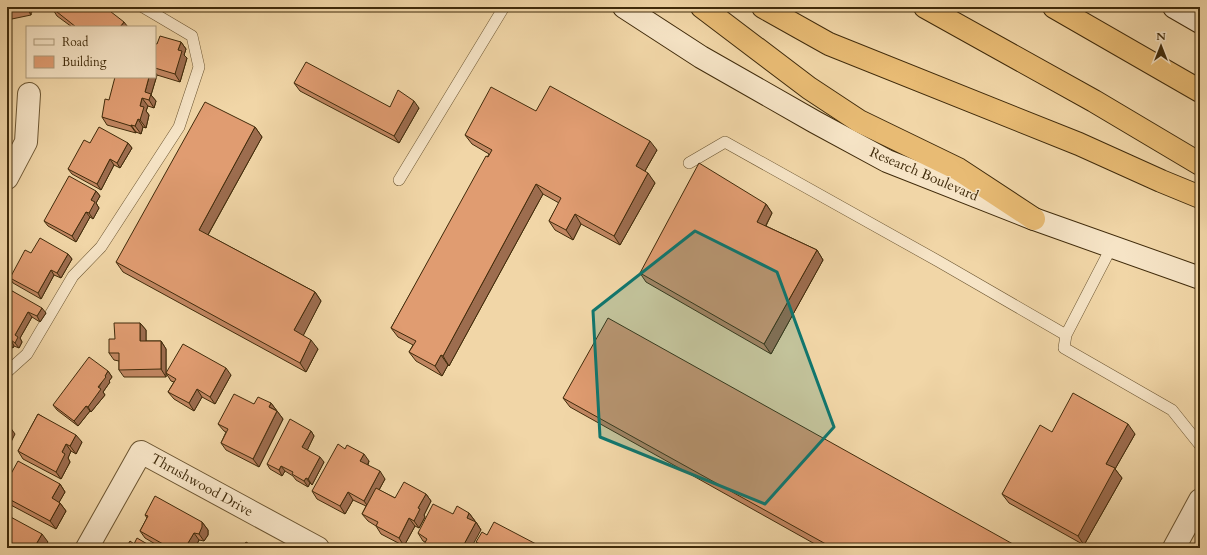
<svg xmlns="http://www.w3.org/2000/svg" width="1207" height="555" font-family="Cardo,serif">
	<rect width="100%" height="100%" fill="#f1d6a7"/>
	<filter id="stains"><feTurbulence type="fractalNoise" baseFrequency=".005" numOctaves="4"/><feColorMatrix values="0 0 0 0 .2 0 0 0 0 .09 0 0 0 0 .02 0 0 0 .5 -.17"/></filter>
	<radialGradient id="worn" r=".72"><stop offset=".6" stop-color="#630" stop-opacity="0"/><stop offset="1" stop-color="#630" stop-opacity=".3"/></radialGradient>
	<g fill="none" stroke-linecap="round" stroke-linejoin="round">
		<g stroke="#6c5632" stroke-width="12">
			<path id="lane" d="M689,163L725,142L938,261L1066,335
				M399,180L504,7
				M1112,246L1066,335L1064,348L1172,410L1200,445
				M7,372L27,354L73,276L101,247L179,127L199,67L192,36L143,7"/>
		</g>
		<g stroke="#6c5632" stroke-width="24">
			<path id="street" d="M7,178L26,142L29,94
				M87,548L141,452L318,548
				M1174,548L1200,500"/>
		</g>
		<g stroke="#402b0b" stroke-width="24">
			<path id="secondary" d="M624,7L701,57L815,122L887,161L1034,219L1200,278
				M1174,7L1200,22"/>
		</g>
		<g stroke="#402b0b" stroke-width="24">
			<path id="highway" d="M702,7L809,88L859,121L958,169L1034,219
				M763,7L829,44L1079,144L1161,181L1200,197
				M925,7L1094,101L1200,164
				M1054,7L1200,91"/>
		</g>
		<use href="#lane" stroke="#f6e4c6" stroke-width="11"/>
		<use href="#street" stroke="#f6e4c6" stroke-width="22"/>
		<use href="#secondary" stroke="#f6e4c6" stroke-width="22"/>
		<use href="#highway" stroke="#e8bb74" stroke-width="22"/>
	</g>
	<path fill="#c18661" stroke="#402b0b" d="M7,7H49V8L31,12V15L7,20Z
		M52,8L128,27H72L57,16Z
		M181,42L186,49L184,55L187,58L180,82L157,75L151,95L156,101L154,108L148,106L146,111L149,115L146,128L143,127L141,134L136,132V133L107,125L102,117L155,77V44H157Z
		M294,83L390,107L419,108L399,143L300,91Z
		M536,111L657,150L645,171L655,183L620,245L581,224L573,240L555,230L549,221L559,203L543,194L449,366L448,365L442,376L416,361L409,352L413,345L398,337L391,328L489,154L472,144L465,135Z
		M255,127L262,137L208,235L315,292L321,301L303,335L318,349L306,372L123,272L116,262Z
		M90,143H128L132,148L120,168L114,165L101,190L72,174L68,169Z
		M96,191L100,196L96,203L99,208L93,219L90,217L76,242L48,226L44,221Z
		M766,204L772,213L766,226L817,250L823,260L771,354L646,282L640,273Z
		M31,253L68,254L72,259L61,278L54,275L41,299L13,283L10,278Z
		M7,288L46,313L40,322L32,317L20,338L22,342L19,348L14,346L13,348L7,345Z
		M140,323L146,330V341H161L166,349V377H124L119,370V361L114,360L109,353L115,339Z
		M108,371L112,377L109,381L110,382L103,392L105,395L91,412L90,411L78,426L57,410L53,405Z
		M166,373L231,375L215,404L202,397L194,411L174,399L168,392L174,382L171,381Z
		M563,398L1020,548H822L570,407Z
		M271,403L283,419L259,467L226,450L221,443L226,432L224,431L218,424L254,404Z
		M38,414L82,442L76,454L71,451L68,458L70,462L61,479L23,459L18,451Z
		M311,431L314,436L307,450L324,462L312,485L310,483L308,487L296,480L293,476L285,471L282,476L270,469L267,464Z
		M1052,432L1135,434L1115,469L1122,478L1084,545L1009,503L1002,494Z
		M369,461L368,465L385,479L379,490L395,498L426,494L431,501L424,515L425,517L419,528L415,526L404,546L381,534L376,526L368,521L362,514L366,506L353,500L345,514L317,499L312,491Z
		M7,481L60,484L65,492L59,502L60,503L66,511L56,529L7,503Z
		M469,513L475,521H474L476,522L481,530L425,542L423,541L418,533L453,514Z
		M145,515L202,522L208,530V535L204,541L199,540L195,548H162L145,538L140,531L147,518Z
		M487,535L536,544L539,548H481L476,542Z"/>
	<path fill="#9d6d4f" stroke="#402b0b" d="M26,7H27L31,12V15Z
		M124,22L128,27H120Z
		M181,42L186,49L184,55L187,58L180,82L175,74L178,50Z
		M155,72L157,75L151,95L156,101L154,108L149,100L145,92L149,77H155Z
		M142,98L148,106L146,111L149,115L146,128L140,120V106Z
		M414,101L419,108L399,143L394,136Z
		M138,119L143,127L141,134L135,126Z
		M131,125L136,132V133L131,126Z
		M255,127L262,137L205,240L199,230Z
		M650,141L657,150L642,176L636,166Z
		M128,143L132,148L120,168L117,163Z
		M110,159L114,165L101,190L97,184Z
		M648,173L655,183L620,245L614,236Z
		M536,184L543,194L449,366L443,356Z
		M96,191L100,196L96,203L99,208L93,219L89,213L91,200Z
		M766,204L772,213L763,231L757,222Z
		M86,212L90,217L76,242L72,236Z
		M575,214L581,224L573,240L566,230Z
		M817,250L823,260L771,354L764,344Z
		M68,254L72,259L61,278L57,273Z
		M51,270L54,275L41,299L38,293Z
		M315,292L321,301L301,340L294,330Z
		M42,308L46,313L40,322L37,316Z
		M28,312L32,317L20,338L22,342L19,348L15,343V335Z
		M140,323L146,330V349L140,341Z
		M11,340L14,346L13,348L9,343Z
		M311,340L318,349L306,372L300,363Z
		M161,341L166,349V377L161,369Z
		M441,355L448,365L442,376L435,366Z
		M226,368L231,375L215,404L210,397Z
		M108,371L112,377L109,381L110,382L103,392L105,395L91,412L88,407L105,376Z
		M197,389L202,397L194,411L189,403Z
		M271,403L277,411L269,407Z
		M86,406L90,411L78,426L74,421Z
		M277,411L283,419L259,467L253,459Z
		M1128,424L1135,434L1115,469L1122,478L1084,545L1078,536L1106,464Z
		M10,427L15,434L7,450V432Z
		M311,431L314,436L306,453L302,447Z
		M76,435L82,442L76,454L70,446Z
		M66,444L71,451L68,458L70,462L61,479L56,472L62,452Z
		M364,454L369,461L366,468L360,461Z
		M320,457L324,462L312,485L308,479Z
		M281,466L285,471L282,476L279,470Z
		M380,471L385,479L369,508L364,501Z
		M306,478L310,483L308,487L304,481Z
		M60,484L65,492L57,506L52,498Z
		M348,492L353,500L345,514L340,506Z
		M426,494L431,501L424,515L425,517L419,528L414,521L418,508Z
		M60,503L66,511L56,529L50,521Z
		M469,513L475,521L472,525L467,518Z
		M409,518L415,526L404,546L399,538Z
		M202,522L208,530V535L204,541L199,534Z
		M476,522L481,530L471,548H462Z
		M194,533L199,540L195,548H185Z
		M42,534L48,542L44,548H34Z
		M536,544L539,548H534Z"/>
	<path fill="#e09c71" stroke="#402b0b" d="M7,7H26L7,11Z
		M53,7H102L105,10L106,8L124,22L120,27H76L52,8Z
		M160,36L181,42L178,50L182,51L175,74L155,68V44H157Z
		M306,62L390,107L398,90L414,101L394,136L294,83Z
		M115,77H149L145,92L151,94L149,100L142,98L140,106L144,107L140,120L138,119L135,126L131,125V126L102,117L105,99L109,100Z
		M550,86L650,141L636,166L648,173L614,236L575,214L566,230L549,221L561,198L536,184L443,356L441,355L435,366L409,352L416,341L391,328L486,156L488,157L492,150L465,135L491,87L536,111Z
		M205,102L255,127L199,230L315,292L294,330L311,340L300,363L116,262Z
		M99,127L128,143L117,163L110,159L97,184L68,169L84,140L90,143Z
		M699,163L766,204L757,222L817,250L764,344L640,273Z
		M69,176L96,191L91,200L95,202L89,213L86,212L72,236L44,221Z
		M40,238L68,254L57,273L51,270L38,293L10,278L25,250L31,253Z
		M7,288L42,308L37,316L28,312L15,335L18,337L15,343L11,340L9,343L7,342Z
		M608,318L1020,548H833L563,398Z
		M114,323H140V341H161V369L119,370V353H109V339H115Z
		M183,344L226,368L210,397L197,389L189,403L168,392L176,379L166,373Z
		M89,357L108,371L105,376L106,377L98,387L101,389L88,407L86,406L74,421L53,405Z
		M1073,393L1128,424L1106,464L1115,468L1078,536L1002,494L1040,425L1052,432Z
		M234,394L254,404L258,397L271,403L269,407L277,411L253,459L221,443L228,429L218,424Z
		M38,414L76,435L70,446L66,444L62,452L65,454L56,472L18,451Z
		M290,419L311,431L302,447L320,457L308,479L306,478L304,481L292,474L293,472L281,466L279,470L267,464Z
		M7,425L10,427L7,432Z
		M338,444L345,449L347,445L364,454L360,461L380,471L364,501L348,492L340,506L312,491Z
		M18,461L60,484L52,498L60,503L50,521L7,498V481Z
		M404,482L426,494L418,508L420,509L414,521L409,518L399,538L376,526L378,522L362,514L376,488L395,498Z
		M155,496L202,522V527L199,534L194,533L185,548H170L140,531L148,516L145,515Z
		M433,504L453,514L457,506L469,513L467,518L476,522L462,548H422L427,539L418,533Z
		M7,515L42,534L34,548L30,547L29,548H7Z
		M494,522L536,544L534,548H481L482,545L476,542L482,532L487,535Z
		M137,538L154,548H126L130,541L134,544Z
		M246,542L256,548H242Z
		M551,545L558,548H550Z"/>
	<path fill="#0f766e" fill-opacity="0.2" stroke="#0f766e" stroke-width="3" stroke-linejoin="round" d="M695,231L777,272L834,427L765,504L600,437L593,311Z"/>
	<g text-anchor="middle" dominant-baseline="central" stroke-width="3" stroke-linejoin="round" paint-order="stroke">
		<g font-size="14" fill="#402b0b" stroke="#f6e4c6">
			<text transform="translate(924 174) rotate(23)">Research Boulevard</text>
			<text transform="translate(202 485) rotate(29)">Thrushwood Drive</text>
		</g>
	</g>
	<rect width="1207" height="555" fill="none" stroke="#f1d6a7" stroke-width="24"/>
	<rect x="8" y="8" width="1191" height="539" fill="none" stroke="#402b0b" stroke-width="2"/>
	<rect x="12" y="12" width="1183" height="531" fill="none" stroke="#402b0b"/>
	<rect x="26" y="26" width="130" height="52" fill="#f6e4c6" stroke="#ad9a7b"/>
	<rect x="34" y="39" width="20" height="6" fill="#f6e4c6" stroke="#ad9a7b"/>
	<text x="62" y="46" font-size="12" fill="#402b0b">Road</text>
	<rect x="34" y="56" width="20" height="12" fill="#e09c71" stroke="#ad9a7b"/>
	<text x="62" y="66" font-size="12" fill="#402b0b">Building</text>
	<g transform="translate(1161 46)" stroke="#f6e4c6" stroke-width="3" paint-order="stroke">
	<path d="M0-3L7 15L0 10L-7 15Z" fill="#402b0b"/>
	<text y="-6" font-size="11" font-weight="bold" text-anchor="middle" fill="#402b0b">N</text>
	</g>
	<rect width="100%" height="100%" filter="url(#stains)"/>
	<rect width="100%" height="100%" fill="url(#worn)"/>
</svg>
